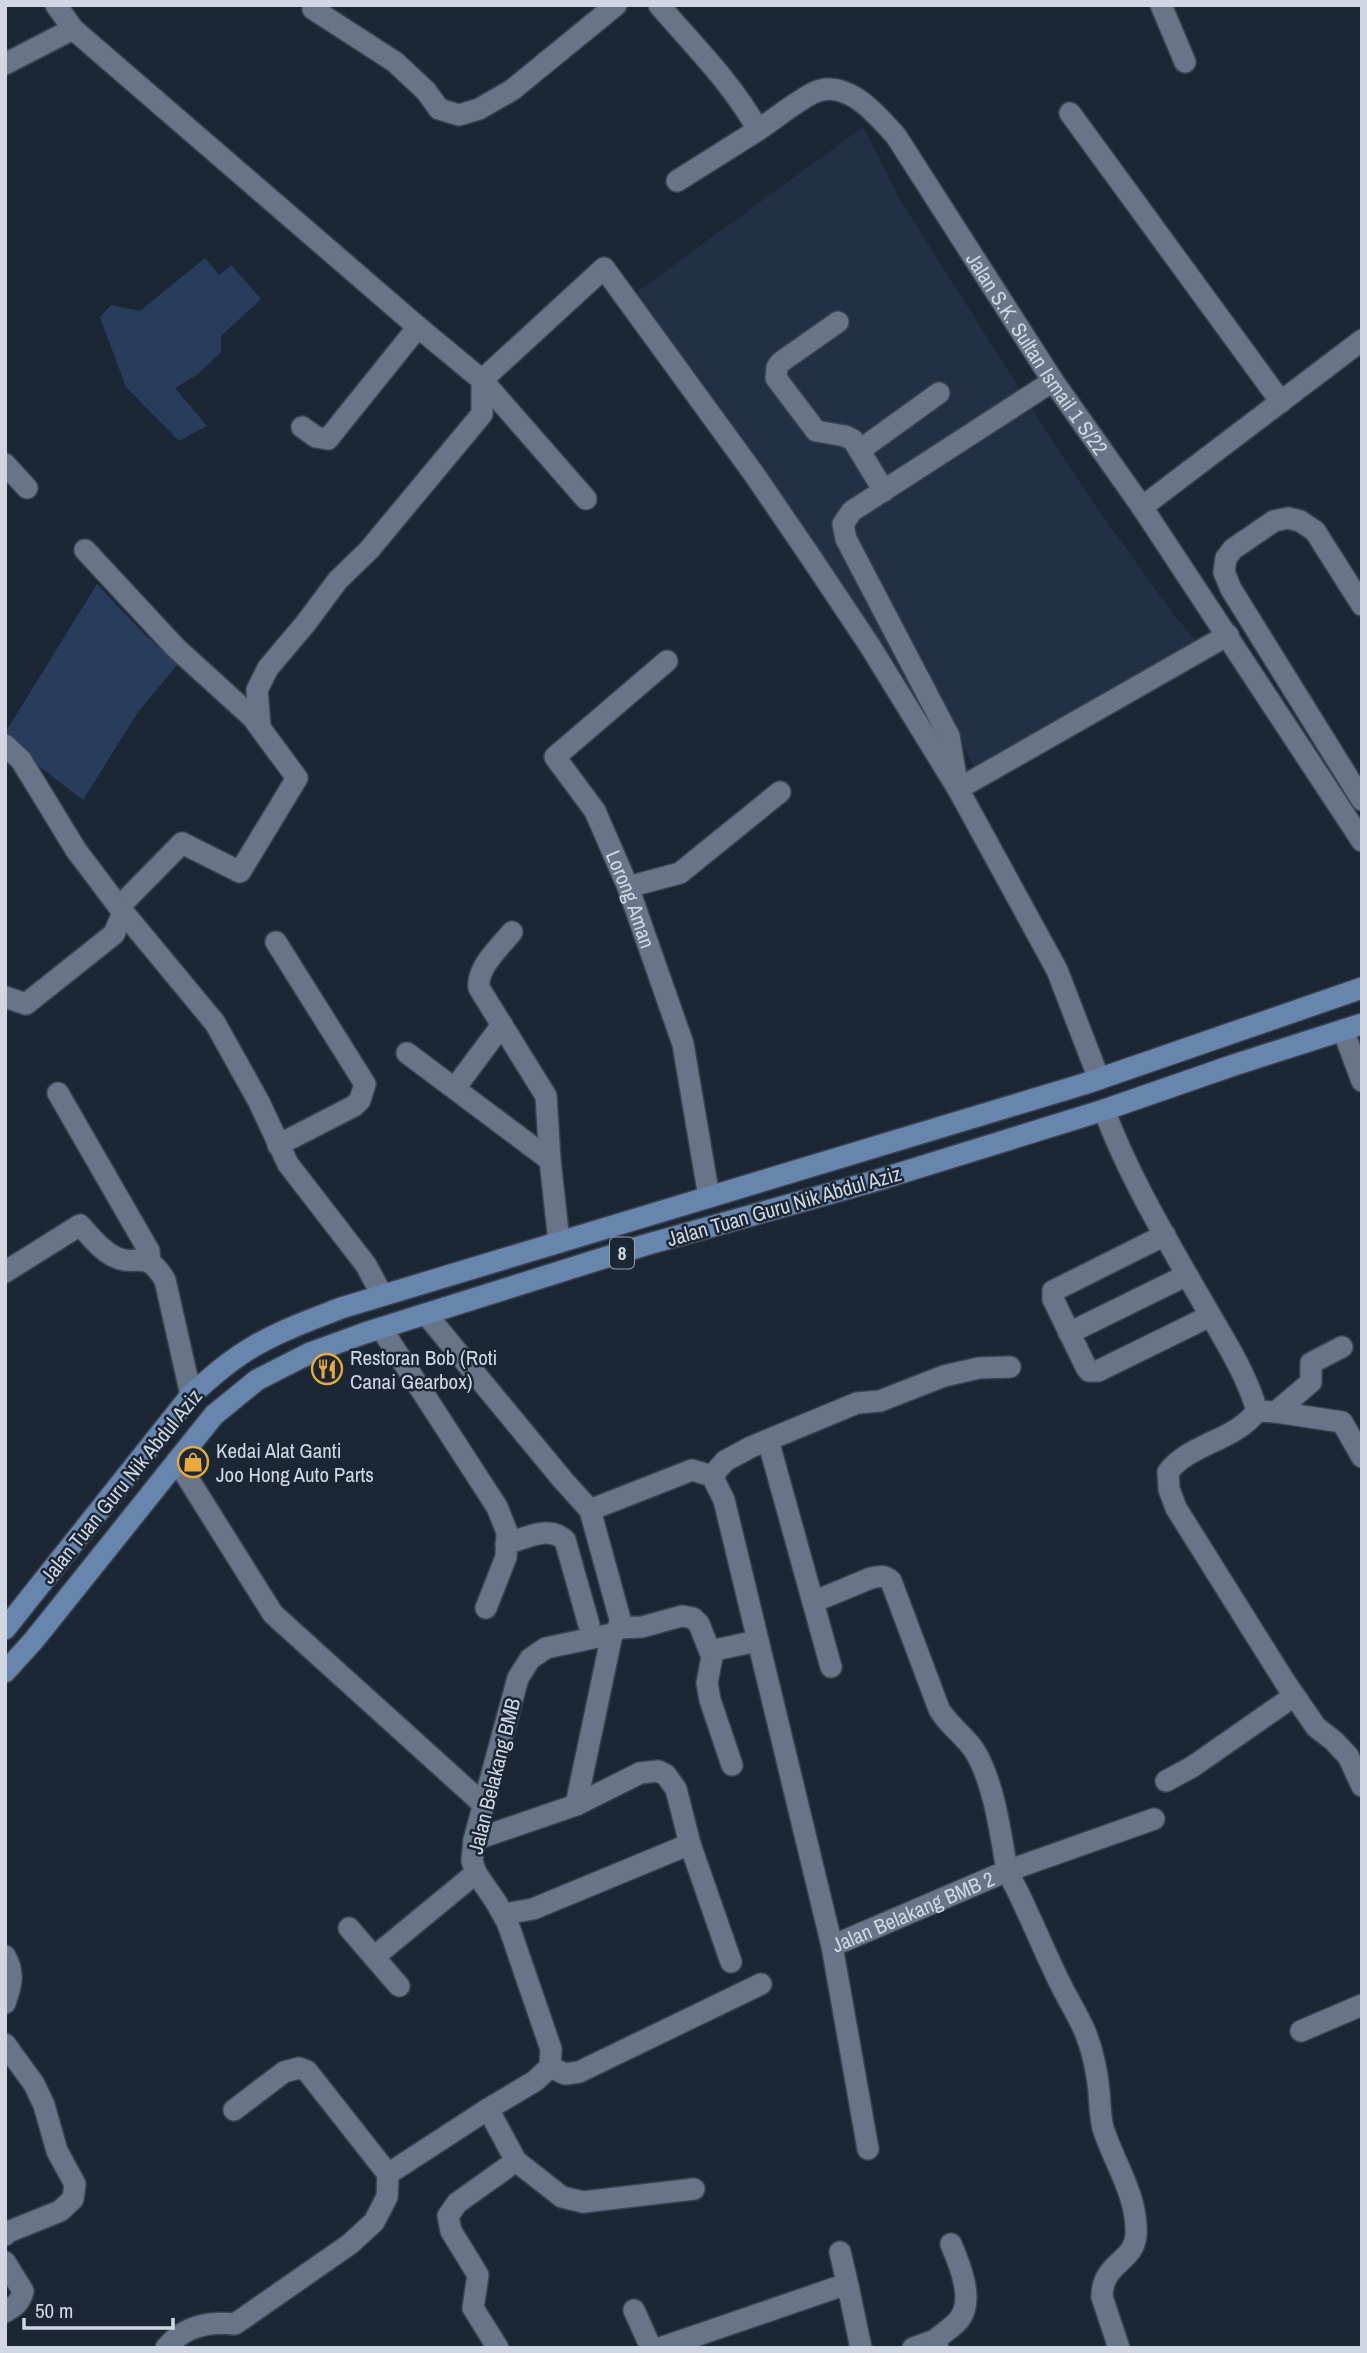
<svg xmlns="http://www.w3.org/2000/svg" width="1367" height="2353" font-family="'Archivo Narrow',sans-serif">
	<rect width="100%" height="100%" fill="#1c2736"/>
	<path fill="#213044" d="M863,127L902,203L1056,446L1099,511L1175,616L1199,644L977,772L957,735L938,745L630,297Z"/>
	<path fill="#283d5b" d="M205,258L219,275L231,265L261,299L221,336V352L198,374L175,388L207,426L179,441L126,387L100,317L111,305L140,311Z
		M97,584L145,635L178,664L138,712L83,800L5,740V733Z"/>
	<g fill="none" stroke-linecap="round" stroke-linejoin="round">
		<g stroke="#3b4350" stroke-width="24">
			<g id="minor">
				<path d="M56,5L73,29L418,327L482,380V414L369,550L338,580L306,623L268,668L257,690L260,727"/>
				<path id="s1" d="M659,5C693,45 733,84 758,130C776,118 794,103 813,93C846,77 877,115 896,136L1053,381L1142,507L1362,841"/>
				<path d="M1161,5L1185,62"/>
				<path d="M313,9L395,62L426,91L439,109L459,115L479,109L512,90L616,5"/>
				<path d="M5,64L73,29"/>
				<path d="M1070,113L1281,402"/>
				<path d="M677,181L758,130"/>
				<path d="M838,322L781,362L777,367L776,378L816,431L845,436L853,440L884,491"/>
				<path d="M1053,381L852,511L843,524L846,539L949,736L958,789L1228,635"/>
				<path d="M302,427L316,437L328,439L418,327"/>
				<path d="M860,450L939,393"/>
				<path d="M5,464L27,488"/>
				<path d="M586,499L482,380L604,268L754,474L810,556L870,646L958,789L1057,970L1099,1079"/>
				<path d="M1142,507L1362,340"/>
				<path d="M85,550L176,648L252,717L297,778L240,872L182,843L119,907"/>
				<path d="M1362,605L1315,531L1300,521L1288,518L1274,521L1233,549L1226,558L1224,572L1231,589L1362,800"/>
				<path id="s2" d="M667,661L555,757L595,811L628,887L683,1044L709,1197"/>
				<path d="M5,745L21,760L76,850L119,907L215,1023L259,1102L288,1164L366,1265L382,1295"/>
				<path d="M628,887L680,873L780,792"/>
				<path d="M512,932C500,947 476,968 479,988L546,1096L550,1160"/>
				<path d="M276,942L365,1084L360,1100L354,1106L278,1145"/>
				<path d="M5,997L26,1004L114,934L123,913"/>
				<path d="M1343,1030L1362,1081"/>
				<path d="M407,1053L550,1160L559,1242"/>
				<path d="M455,1088L502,1025"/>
				<path d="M58,1093L149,1251L150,1263"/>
				<path d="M1104,1110C1129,1177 1167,1240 1202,1301C1222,1336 1246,1372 1257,1411C1235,1441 1190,1443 1168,1472L1169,1489L1176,1508L1285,1682L1316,1727L1334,1741L1348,1756L1362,1786"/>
				<path d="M1165,1235L1053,1291V1299L1086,1367L1089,1371H1098L1210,1316"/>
				<path d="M5,1272L80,1225C90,1236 100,1249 113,1256C137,1269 144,1246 165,1280L191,1395"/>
				<path d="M426,1314L562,1479L590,1510L620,1619L619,1628L612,1634L546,1648L530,1659L518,1678L474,1840L472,1861L476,1873L496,1902L508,1924L551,2049L550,2067L535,2081L488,2109L516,2161L457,2203L448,2216L451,2231L478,2275L473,2308L498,2348"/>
				<path d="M381,1328L497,1507L507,1532L506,1557L486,1608"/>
				<path d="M1069,1333L1187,1275"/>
				<path d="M1257,1411L1276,1412L1342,1422L1362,1457"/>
				<path d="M1276,1412L1311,1382V1363L1342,1347"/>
				<path d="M768,1440L831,1667"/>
				<path d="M177,1461L273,1614L483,1804"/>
				<path d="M712,1476L725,1461L751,1447L857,1403L880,1401L944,1376L979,1368L1010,1367"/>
				<path id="s3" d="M590,1510L692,1470L712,1476L724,1500L832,1946L1007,1871C1026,1905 1040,1942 1057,1977C1066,1997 1078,2014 1086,2034C1093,2052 1097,2072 1099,2091C1100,2104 1100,2116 1103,2128C1114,2163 1138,2196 1136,2235C1134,2263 1102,2262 1102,2297L1119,2348"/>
				<path d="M506,1544C526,1538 548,1525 565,1540L589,1625"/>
				<path d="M813,1602L871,1578C880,1576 885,1575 891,1581L939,1709C948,1725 964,1735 974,1750C994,1781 1001,1836 1007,1871L1154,1819"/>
				<path d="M619,1628L642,1627L682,1616L693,1618L699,1624L712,1657L707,1683L710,1700L732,1765"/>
				<path d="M710,1651L757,1641"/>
				<path d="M1166,1781L1192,1767L1294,1696"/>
				<path d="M576,1805L612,1634"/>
				<path d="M474,1840L576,1805L640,1773L658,1771L666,1775L676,1789L690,1844L731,1962"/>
				<path d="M504,1914L533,1909L690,1844"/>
				<path d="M349,1928L399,1986"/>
				<path d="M832,1946L868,2149"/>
				<path d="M5,1956C15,1973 11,1986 5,2003"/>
				<path d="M374,1957L476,1873"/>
				<path d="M1301,2031L1362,2005"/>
				<path d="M5,2044L34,2084L44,2105L57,2151L75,2184L73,2199L60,2211L8,2232L5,2235"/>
				<path d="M550,2067L565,2074L579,2072L761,1984"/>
				<path d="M234,2110L284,2072L299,2068L307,2071L388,2174"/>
				<path d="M516,2161L562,2197L583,2202L694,2189"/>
				<path d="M840,2252L848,2286"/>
				<path d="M5,2262L23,2291C20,2303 15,2306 5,2312"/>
				<path d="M634,2310L651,2348"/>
				<path d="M166,2348C184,2326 209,2321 235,2324L350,2244L374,2222L387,2197L388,2174L488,2109"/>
				<path d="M660,2348L835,2288L848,2286L861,2348"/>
				<path d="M913,2348L935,2340"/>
				<path d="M938,2348L935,2340C942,2334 950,2329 957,2322C976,2303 960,2265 951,2244"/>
			</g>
		</g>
		<g stroke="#3b4350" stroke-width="24">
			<path id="major" d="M5,1629L191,1395C210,1378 229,1361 251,1348C279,1331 311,1320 341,1308L1084,1084L1362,988
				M5,1672L34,1640L214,1415L257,1380L310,1353L365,1333L645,1245L878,1180L1104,1110L1234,1065L1362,1024"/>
		</g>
		<use href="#minor" stroke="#687588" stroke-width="21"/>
		<use href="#major" stroke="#6885ae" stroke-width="21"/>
	</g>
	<defs>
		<g id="restaurant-ring" transform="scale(1.575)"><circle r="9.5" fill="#1c2736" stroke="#eaaa39" stroke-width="1.5"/><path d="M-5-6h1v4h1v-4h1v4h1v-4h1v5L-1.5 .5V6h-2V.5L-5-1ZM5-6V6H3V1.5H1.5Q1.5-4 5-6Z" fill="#eaaa39"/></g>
		<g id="shop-ring" transform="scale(1.575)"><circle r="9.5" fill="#1c2736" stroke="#eaaa39" stroke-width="1.5"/><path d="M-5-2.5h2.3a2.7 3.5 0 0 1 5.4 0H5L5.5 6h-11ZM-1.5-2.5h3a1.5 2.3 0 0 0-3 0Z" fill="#eaaa39"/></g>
	</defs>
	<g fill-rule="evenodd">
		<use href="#restaurant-ring" x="327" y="1369"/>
		<use href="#shop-ring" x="193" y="1462"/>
	</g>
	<g text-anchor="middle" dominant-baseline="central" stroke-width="5" stroke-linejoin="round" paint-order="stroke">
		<rect fill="#1c2736" stroke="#9aa2ae" stroke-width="2" x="610" y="1237.5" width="24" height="31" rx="5"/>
		<g font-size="19" font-weight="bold" fill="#d0d7e2">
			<text x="622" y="1253">8</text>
		</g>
		<g font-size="21" fill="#d0d7e2" stroke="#1c2736">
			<text stroke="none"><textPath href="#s1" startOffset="586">Jalan S.K. Sultan Ismail 1 S/22</textPath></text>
			<text stroke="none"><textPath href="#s2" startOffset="310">Lorong Aman</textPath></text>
			<text transform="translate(784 1206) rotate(-16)">Jalan Tuan Guru Nik Abdul Aziz</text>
			<text transform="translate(121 1486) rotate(-51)">Jalan Tuan Guru Nik Abdul Aziz</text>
			<text transform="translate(494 1776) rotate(-76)">Jalan Belakang BMB</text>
			<text stroke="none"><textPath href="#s3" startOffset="704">Jalan Belakang BMB 2</textPath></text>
		</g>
		<g font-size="21" fill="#d0d7e2" stroke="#1c2736" text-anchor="start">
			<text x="350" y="1357">Restoran Bob (Roti<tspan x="350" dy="24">Canai Gearbox)</tspan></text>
			<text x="216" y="1450">Kedai Alat Ganti<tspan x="216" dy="24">Joo Hong Auto Parts</tspan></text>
		</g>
	</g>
	<rect width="1367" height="2353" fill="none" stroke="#d0d7e2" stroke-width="14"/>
	<path d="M24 2318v10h149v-10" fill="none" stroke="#d0d7e2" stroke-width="3.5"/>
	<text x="35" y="2318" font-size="21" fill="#d0d7e2" stroke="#1c2736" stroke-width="5" paint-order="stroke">50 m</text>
</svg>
